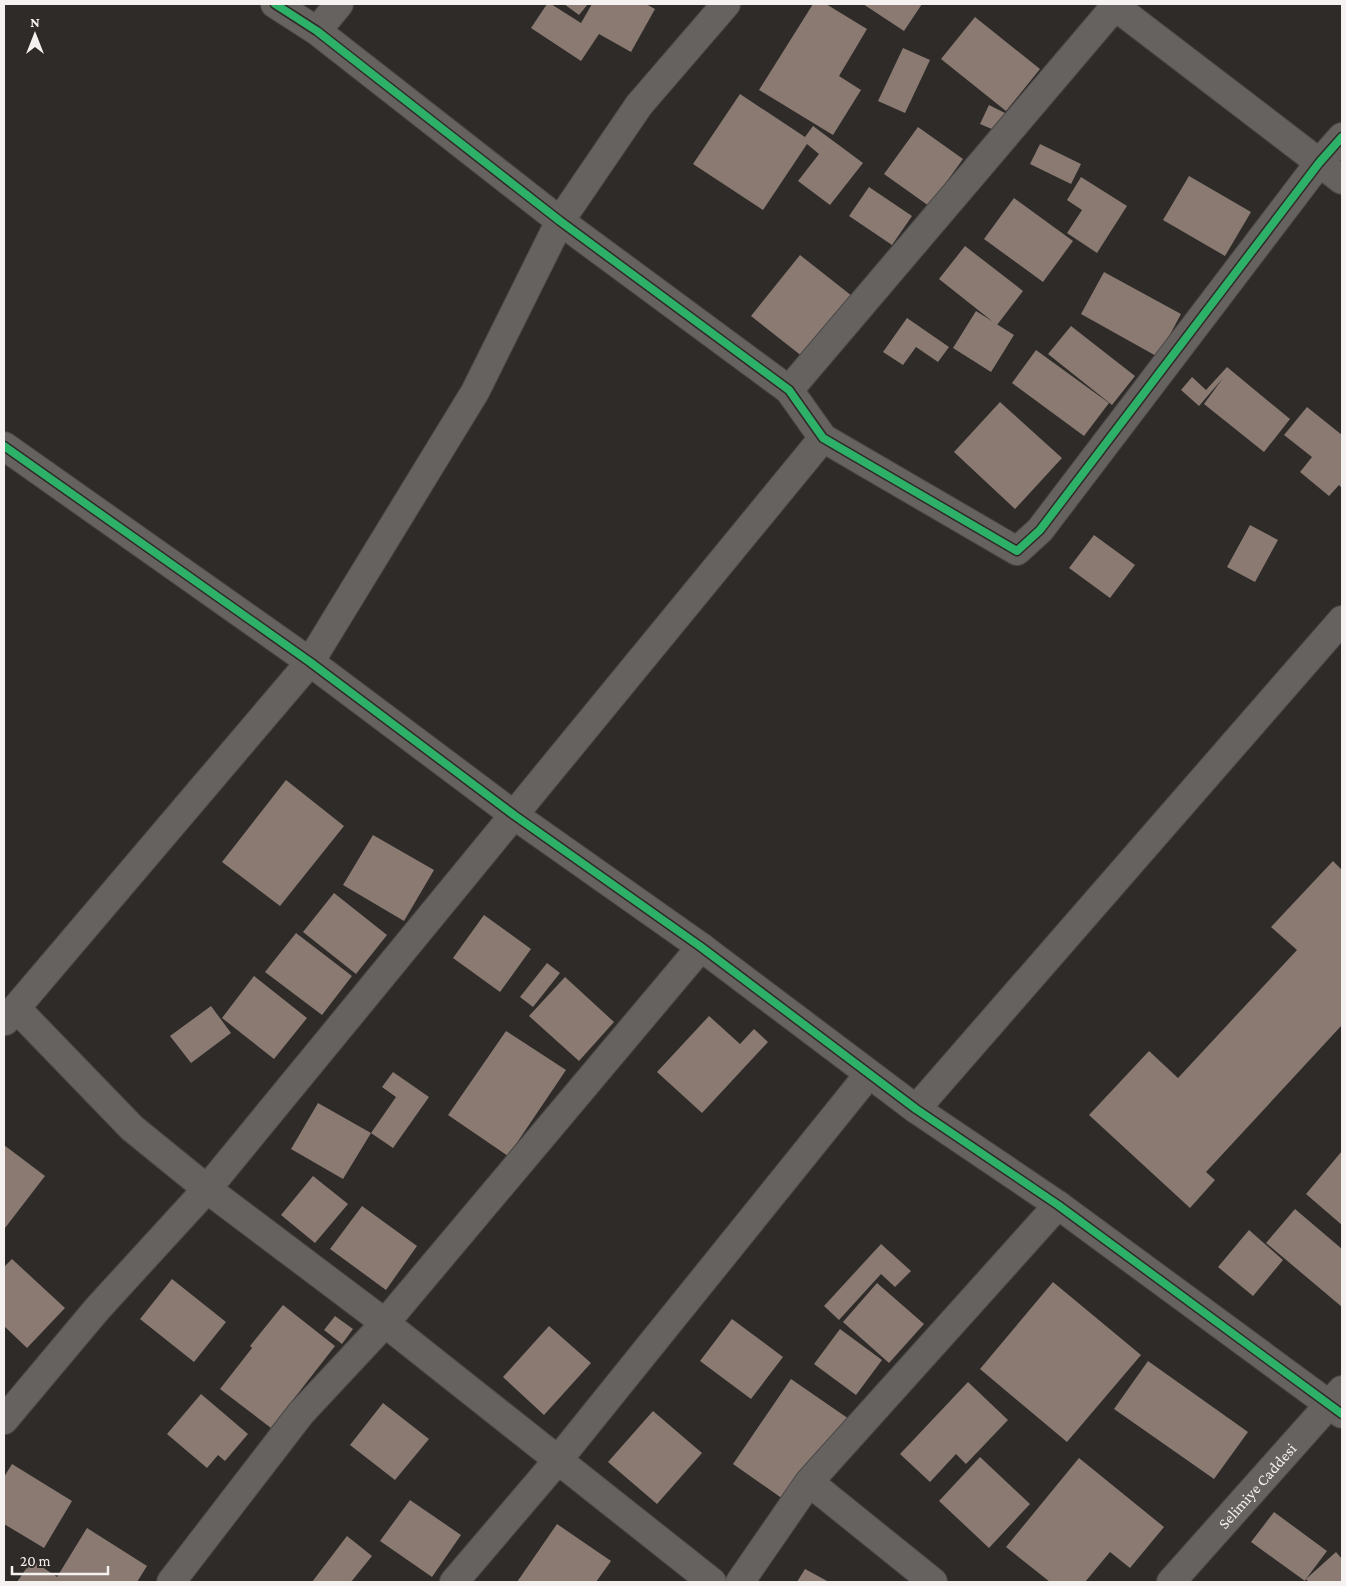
<svg xmlns="http://www.w3.org/2000/svg" width="1346" height="1586" font-family="'Crimson Pro',serif">
	<rect width="100%" height="100%" fill="#2e2b29"/>
	<path fill="#8a7a72" d="M547,4H551L581,23L592,4H646L655,9L631,52L599,34L581,61L531,28Z
		M564,4H588L579,15Z
		M813,4H826L867,29L839,76L861,90L833,135L759,90Z
		M863,4H922L904,31Z
		M975,17L1040,69L1006,111L941,59Z
		M903,48L930,60L905,113L878,101Z
		M740,94L805,137L813,126L863,163L830,205L798,181L819,154L807,144L763,210L693,164Z
		M989,105L1007,114L999,132L980,124Z
		M918,127L963,159L929,206L884,174Z
		M1040,144L1081,164L1071,184L1030,164Z
		M1189,176L1251,212L1225,256L1163,220Z
		M1081,177L1127,206L1097,253L1067,233L1082,210L1067,200Z
		M869,187L912,216L892,245L849,216Z
		M1014,198L1073,241L1043,282L984,239Z
		M965,246L1023,291L997,325L939,279Z
		M800,255L852,296L803,357L751,316Z
		M1104,272L1181,314L1158,357L1081,314Z
		M976,311L1014,335L991,372L953,348Z
		M907,318L949,347L938,362L916,347L903,365L883,352Z
		M1071,326L1135,376L1112,405L1048,354Z
		M1036,350L1109,403L1084,436L1012,383Z
		M1227,367L1290,419L1264,452L1204,404L1223,378L1199,406L1181,390L1192,377L1206,390Z
		M1000,402L1062,458L1015,509L954,452Z
		M1307,407L1342,435V488L1339,485L1329,496L1300,472L1312,457L1284,435Z
		M1250,525L1278,540L1255,582L1227,567Z
		M1094,535L1135,565L1110,598L1069,568Z
		M286,780L344,826L280,906L222,862Z
		M373,835L434,870L404,921L343,885Z
		M1333,861L1342,870V1025L1206,1172L1215,1180L1190,1208L1089,1115L1149,1051L1178,1078L1297,950L1271,927Z
		M334,893L387,935L356,974L303,932Z
		M484,915L531,949L500,992L453,958Z
		M296,933L352,976L322,1015L265,972Z
		M547,963L560,973L533,1007L520,997Z
		M254,976L307,1018L274,1059L222,1018Z
		M565,977L614,1022L579,1061L529,1016Z
		M211,1006L231,1033L191,1063L170,1036Z
		M709,1016L740,1044L754,1029L768,1042L702,1113L657,1072Z
		M506,1031L566,1070L508,1156L448,1115Z
		M393,1072L429,1097L393,1148L371,1133L396,1097L382,1087Z
		M318,1103L371,1133L343,1179L291,1149Z
		M4,1145L45,1176L5,1228L4,1227Z
		M1342,1151V1225L1306,1194Z
		M313,1176L348,1204L315,1243L281,1215Z
		M362,1206L417,1246L386,1290L330,1249Z
		M1295,1209L1342,1249V1307L1266,1243Z
		M1249,1230L1283,1260L1253,1296L1218,1267Z
		M881,1244L911,1271L895,1287L881,1274L839,1320L824,1306Z
		M12,1259L65,1308L27,1348L4,1326V1267Z
		M172,1279L226,1322L194,1362L140,1319Z
		M1053,1282L1141,1355L1067,1442L980,1369Z
		M877,1283L924,1324L889,1363L843,1322Z
		M283,1305L335,1346L271,1428L220,1389L252,1348L250,1346Z
		M335,1316L353,1329L342,1344L324,1330Z
		M732,1319L783,1357L751,1399L700,1361Z
		M549,1326L591,1363L544,1415L503,1377Z
		M840,1329L882,1360L856,1395L814,1364Z
		M1148,1361L1248,1432L1214,1479L1114,1409Z
		M791,1379L849,1419L820,1461L813,1456L783,1499L733,1464Z
		M968,1382L1008,1420L966,1464L956,1454L930,1482L900,1454Z
		M201,1394L248,1434L225,1461L218,1455L207,1468L167,1434Z
		M383,1403L429,1439L395,1480L350,1445Z
		M653,1411L702,1453L657,1504L608,1462Z
		M980,1457L1030,1504L989,1548L939,1501Z
		M1079,1458L1164,1527L1130,1568L1110,1552L1085,1582H1050L1006,1547Z
		M12,1464L72,1501L44,1548L4,1524V1477Z
		M410,1500L461,1535L432,1577L380,1541Z
		M1274,1512L1327,1551L1306,1579L1336,1552L1342,1559V1582H1309L1306,1579L1305,1581L1251,1542Z
		M557,1524L611,1561L596,1582H517Z
		M87,1528L147,1566L137,1582H17L32,1560L57,1577Z
		M347,1536L372,1556L351,1582H312Z
		M805,1569L829,1582H797Z"/>
	<g fill="none" stroke-linecap="round" stroke-linejoin="round">
		<g stroke="#4b4847" stroke-width="30">
			<path id="minor" d="M275,4L317,31L560,221L789,390L823,438L1017,551L1040,530L1319,163L1342,137
				M1112,4L1342,180
				M317,31L339,4
				M789,390L1117,4
				M16,1008L132,1128L207,1189L385,1323L712,1582
				M5,1021L310,662
				M916,1109L1342,620
				M4,1420L98,1308L207,1189L823,438
				M809,1482L933,1582
				M171,1582L301,1413L385,1323L701,947
				M454,1582L558,1460L869,1074
				M740,1582L809,1482L1058,1205"/>
		</g>
		<g stroke="#4b4847" stroke-width="30">
			<g id="tertiary">
				<path d="M4,446L310,662L514,815L701,947L916,1109L1058,1205L1342,1414"/>
				<path d="M310,662L475,392L560,221L639,105L726,4"/>
				<path id="s1" d="M1171,1582L1342,1390"/>
			</g>
		</g>
		<use href="#minor" stroke="#656260" stroke-width="28"/>
		<use href="#tertiary" stroke="#656260" stroke-width="28"/>
		<g stroke="#302a27" stroke-width="11">
			<path id="cycleway" d="M275,4L317,31L560,221L789,390L823,438L1017,551L1040,530L1319,163L1342,137
				M4,446L310,662L514,815L701,947L916,1109L1058,1205L1342,1414"/>
		</g>
		<use href="#cycleway" stroke="#2db169" stroke-width="8"/>
	</g>
	<g text-anchor="middle" dominant-baseline="central" stroke-width="5" stroke-linejoin="round" paint-order="stroke">
		<g font-size="16" fill="#f5f1f0" stroke="#302a27">
			<text stroke="none"><textPath href="#s1" startOffset="129">Selimiye Caddesi</textPath></text>
		</g>
	</g>
	<rect width="1346" height="1586" fill="none" stroke="#f5f1f0" stroke-width="10"/>
	<g transform="translate(35 35)" stroke="#302a27" stroke-width="4" paint-order="stroke">
	<path d="M0-4L9 19L0 12L-9 19Z" fill="#f5f1f0"/>
	<text y="-8" font-size="14" font-weight="bold" text-anchor="middle" fill="#f5f1f0">N</text>
	</g>
	<path d="M12 1566v8h96v-8" fill="none" stroke="#f5f1f0" stroke-width="2.5"/>
	<text x="20" y="1566" font-size="15" fill="#f5f1f0" stroke="#302a27" stroke-width="4" paint-order="stroke">20 m</text>
</svg>
